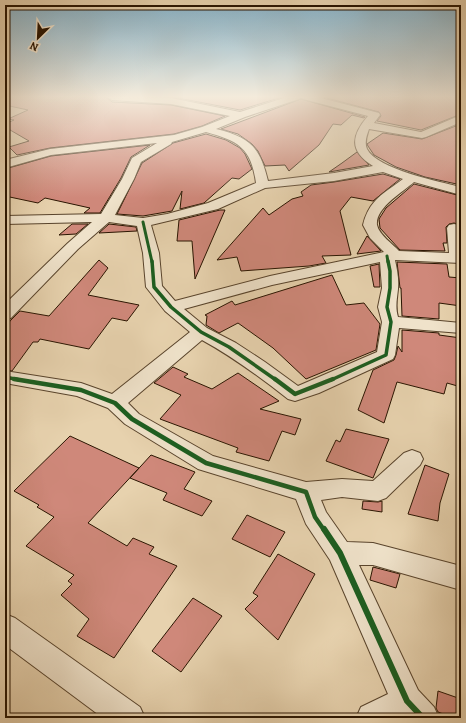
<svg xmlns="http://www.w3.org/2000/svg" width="466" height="723" font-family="Alegreya,serif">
	<rect width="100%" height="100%" fill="#e7d2ae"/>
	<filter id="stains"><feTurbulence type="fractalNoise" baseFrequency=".005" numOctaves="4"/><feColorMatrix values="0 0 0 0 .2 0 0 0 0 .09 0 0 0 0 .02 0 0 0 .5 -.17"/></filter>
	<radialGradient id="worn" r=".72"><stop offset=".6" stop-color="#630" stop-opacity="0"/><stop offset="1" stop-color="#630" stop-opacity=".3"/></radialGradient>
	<path fill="#cf887a" stroke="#2a1501" d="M5,97H106L112,102L171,105L225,116L202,126L174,134L50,148L17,155L9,147L29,141L5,127V124L14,120L8,119L28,110L5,105Z
		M173,97H282L240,110Z
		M323,97H453L461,98V114L421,130L377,121L381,116L379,112Z
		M301,99L365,117L364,118L352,115L341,125L333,124L319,145L289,171L285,165L265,166L258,151L252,144L238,134L221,129Z
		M461,124V185L425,177L396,167L374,155L368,146L367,144L383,133L422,139Z
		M206,134L226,140L240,148L245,154L252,169L239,179L232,178L204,203L180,209L182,191L172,211L143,216L117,214L142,163L173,143Z
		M150,145L131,157L121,178L100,213H84L90,208L45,198L38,203L5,196V169L51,156Z
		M357,152L369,165L329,172L342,163Z
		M383,174L400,179L373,201L351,197L340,211L351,255L322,256L326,263L309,266L241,271L237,257L217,260L263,208L269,215L292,199L303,196L301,192L311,185L334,182Z
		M414,184L461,196V225L454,223L449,224L446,227L447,243H443L445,251L400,250L380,228L379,219L386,208Z
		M220,210H225L195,279L192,241H177L179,220Z
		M72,224H88L76,234L59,235Z
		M109,224L136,227L137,231L99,233Z
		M367,236L381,251L357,254Z
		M99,260L108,268L88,295L139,305L127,321L112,318L89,349L40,339L38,342H33L12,371L5,370V327L11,320L20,311L49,316Z
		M397,262L447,264L449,277L461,278V306L439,303V319L402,316L401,288H400Z
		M379,264L380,287H374L370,266Z
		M332,275L346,305L364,303L380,324L376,350L306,379L273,348L238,323L219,333L206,325L207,316L205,315L232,301L235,305Z
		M402,330L439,333V335L461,338V387L447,383L444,394L397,382L384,423L358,410L373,370L394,360L396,355L398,346L402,352Z
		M173,367L188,374L184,377L212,389L238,373L279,401L260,409L301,419L295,435L282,431L269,461L236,452L238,448L160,419L181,395L154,383Z
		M346,429L389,439L373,478L326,461L336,440L340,442Z
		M70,436L139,468L88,523L127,546L133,538L154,547L149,554L177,566L114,658L77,636L89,619L61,595L72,584L68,581L74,575L26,546L54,517L37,507L39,505L14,491Z
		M151,455L195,472L184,489L212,501L202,516L163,500L167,493L130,478Z
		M425,465L449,474L440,503L438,521L408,514Z
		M363,501L378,502L382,501V512L362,509Z
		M247,515L285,532L270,557L232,539Z
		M278,554L315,574L278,640L245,609L258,596L253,593Z
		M373,567L400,574L396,588L370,580Z
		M193,598L222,616L181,672L152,651Z
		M438,691L461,699V718H454L438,712L436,708Z"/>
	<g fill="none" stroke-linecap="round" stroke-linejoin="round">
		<g stroke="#59442c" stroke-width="2">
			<path id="minor" d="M107,97L171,98L240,112L287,97H301L299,99L245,117L216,129C249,137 260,146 268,181L334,173L373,166C349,151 351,136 368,116L303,99L301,97H317L379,113L380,115L374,123L421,132L461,115V122L426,137L422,138L369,129C367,135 364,142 367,149C377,169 440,182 461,187V195L414,182C403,192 375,208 377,225C379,235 393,244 399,251L449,253L447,228L449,225L454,224L459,225L461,228V263L395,260C397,269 399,279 398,289C397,299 395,307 398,317L461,323V333L399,328L395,355L393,359L319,393L295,401L288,399C260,377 233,357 202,340L128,403L139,414L213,456L306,482L342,479L373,481L404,453L412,450L420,453L423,459L420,465L386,498L378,501L342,497L321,500L326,512L347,542L373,543L461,566V590L373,565H359L418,690L434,707L439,718H356L361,707L388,694L330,560L306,524L296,499L198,469L125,424L108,408L77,396L5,383V371L81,383L112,394L190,332L165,311L146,287L143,253L137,226L109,222L78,249L11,318L5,319V304L68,243L92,222L5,224V216L101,214L122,179L132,158L157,143L51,155L5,168V160L50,149L174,135L202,127L230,116L171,104L112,100ZM206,132C238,141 251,147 256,183L208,203L167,214L143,218L115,215L134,179L141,162L171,144L172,142ZM383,172L403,179C383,194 369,200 363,225L370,238L384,252L270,276L175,301L162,286L159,253L151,225L218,209L265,188L334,181ZM380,262L382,288L378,307L382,322L377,352L298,386L265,362L236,343L207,328L184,309L272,285Z
				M5,614L15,618L140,707L145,718H103L5,645Z"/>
		</g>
		<use href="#minor" fill="#efe2ca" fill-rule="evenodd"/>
		<g stroke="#efe2ca" stroke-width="5">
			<path id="cycleway-far3" d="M143,222L152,262
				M387,256L388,262"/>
		</g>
		<g stroke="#efe2ca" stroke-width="6">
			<path id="cycleway-far2" d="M152,261L154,287L171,307L201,332L229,347L276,380
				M5,377L20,380
				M331,380L386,355L391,322L387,307L390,288V271L388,261"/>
		</g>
		<g stroke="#efe2ca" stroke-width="7">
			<path id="cycleway-far1" d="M14,379L81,390L115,403L132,419L206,463L306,492L315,517L324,530
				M275,379L295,394L333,379"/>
		</g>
		<g stroke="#efe2ca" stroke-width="8">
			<path id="cycleway" d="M324,529L340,553L407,701L423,718"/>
		</g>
		<use href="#cycleway-far3" stroke="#1b5e20" stroke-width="3"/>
		<use href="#cycleway-far2" stroke="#1b5e20" stroke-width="3.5"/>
		<use href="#cycleway-far1" stroke="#1b5e20" stroke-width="4.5"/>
		<use href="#cycleway" stroke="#1b5e20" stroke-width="6"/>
	</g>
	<linearGradient id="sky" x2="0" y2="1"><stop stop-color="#87b6cf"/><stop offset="0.49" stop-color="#f4ebdb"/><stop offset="1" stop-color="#f4ebdb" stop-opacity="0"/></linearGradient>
	<rect width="466" height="198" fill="url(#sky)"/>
	<rect width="466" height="723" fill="none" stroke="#e7d2ae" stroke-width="20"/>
	<rect x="6" y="6" width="454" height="711" fill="none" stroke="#2a1501" stroke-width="2"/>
	<rect x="10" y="10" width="446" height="703" fill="none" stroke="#2a1501"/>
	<g transform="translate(38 38) rotate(204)" stroke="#efe2ca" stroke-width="3" paint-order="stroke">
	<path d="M0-3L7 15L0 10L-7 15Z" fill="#2a1501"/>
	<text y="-6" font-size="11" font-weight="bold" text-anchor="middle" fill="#2a1501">N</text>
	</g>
	<rect width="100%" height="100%" filter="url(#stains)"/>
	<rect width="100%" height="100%" fill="url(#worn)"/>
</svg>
